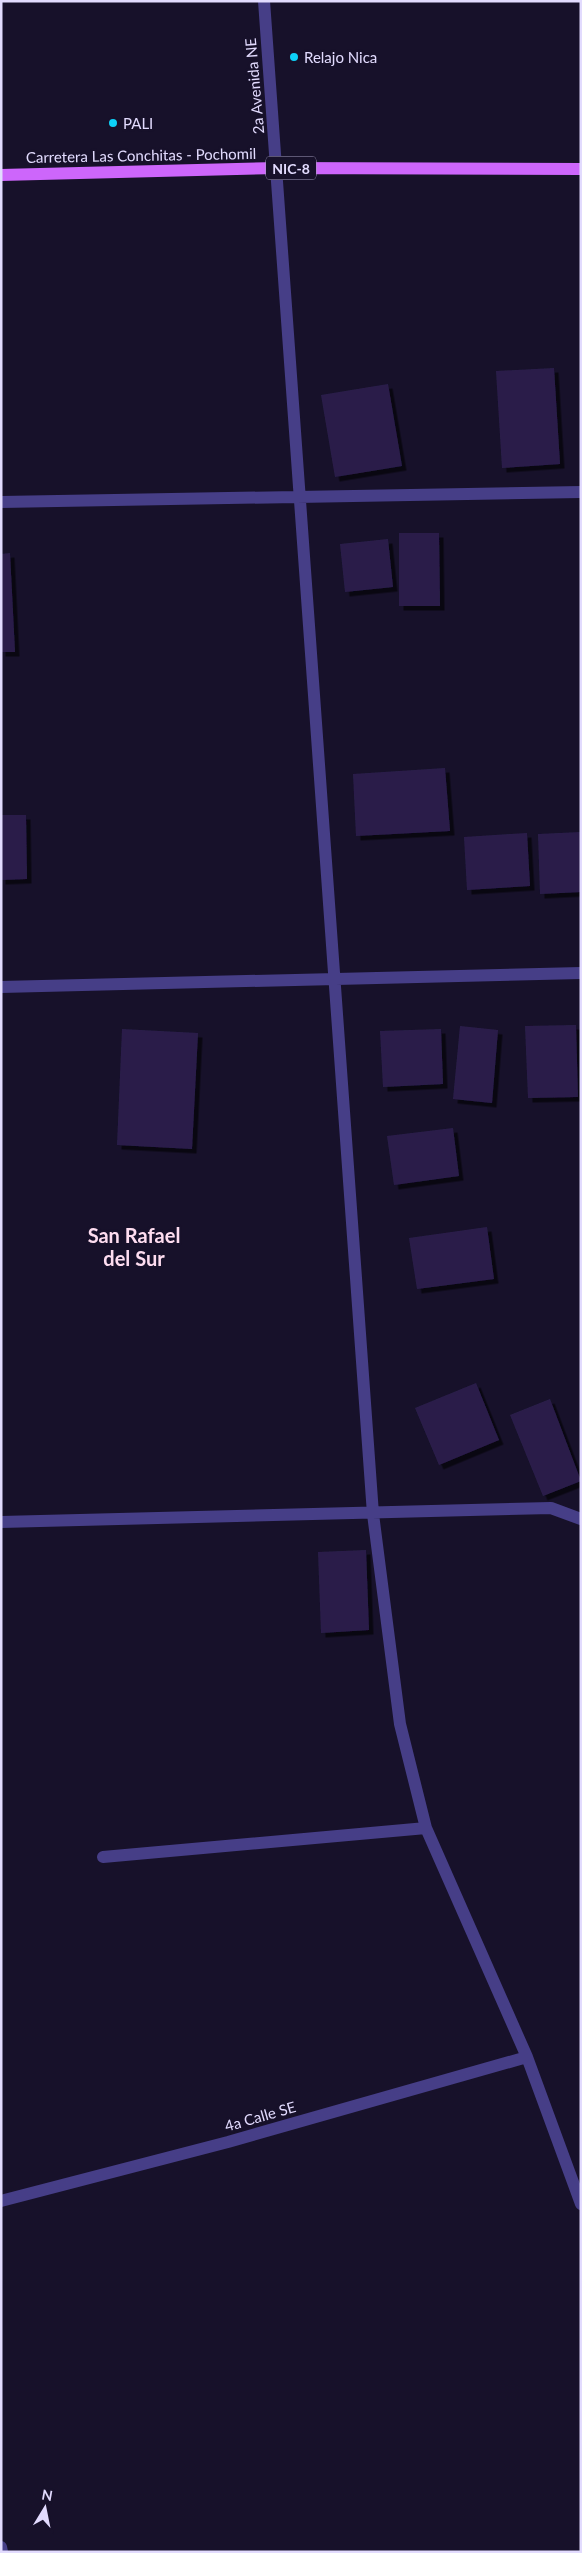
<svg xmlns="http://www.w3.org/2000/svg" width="582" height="2553" font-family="Lato,sans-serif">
	<defs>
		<filter id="shadow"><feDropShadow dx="4.5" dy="4.5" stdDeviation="0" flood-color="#0009"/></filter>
	</defs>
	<rect width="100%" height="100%" fill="#17112a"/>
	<path fill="#2a1e4a" filter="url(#shadow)" d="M554,368L560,464L502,468L496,371Z
		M388,384L402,466L335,477L321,395Z
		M399,533H439L440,606H399Z
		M388,539L393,587L345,592L340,544Z
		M10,553L15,652H1V554Z
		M445,768L450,831L356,836L353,774Z
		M1,815H26L27,879L1,880Z
		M581,832V892L540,894L538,834Z
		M527,833L530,886L467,890L464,837Z
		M576,1025L578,1097L528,1098L525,1026Z
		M460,1026L498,1030L492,1103L453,1099Z
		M122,1029L198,1033L192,1149L117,1145Z
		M441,1029L443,1084L383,1087L380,1031Z
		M453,1128L459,1176L394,1185L387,1136Z
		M487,1227L494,1279L417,1289L409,1238Z
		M476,1383L499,1440L439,1465L415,1408Z
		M550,1399L581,1481L543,1496L510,1415Z
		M366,1550L369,1630L321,1633L318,1552Z"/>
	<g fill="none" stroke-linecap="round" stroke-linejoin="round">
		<path stroke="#463e87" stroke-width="12" d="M264,1L373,1514L400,1724L426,1828L527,2057L581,2204
			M1,502L581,492
			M1,987L581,973
			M1,1522L551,1508L581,1519
			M103,1857L426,1828
			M1,2201L228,2142L527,2057
			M1,2547L2,2552"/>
		<path stroke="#cd66fb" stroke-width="12" d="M1,175L277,168L581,169"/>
	</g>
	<g fill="#0dd1f8" stroke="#17112a" stroke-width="2">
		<circle cx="294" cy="57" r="5"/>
		<circle cx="113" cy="123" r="5"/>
	</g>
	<g text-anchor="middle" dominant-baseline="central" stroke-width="5" stroke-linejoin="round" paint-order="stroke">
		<rect fill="#17112a" stroke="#a59ebe" stroke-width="1" x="266" y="156.5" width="50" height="23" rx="4"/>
		<g font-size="14" font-weight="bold" fill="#e2dbfe">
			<text x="291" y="168">NIC-8</text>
		</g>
		<g font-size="15" fill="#e2dbfe" stroke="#17112a" text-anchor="start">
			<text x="304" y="57">Relajo Nica</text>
			<text x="123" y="123">PALI</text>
		</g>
		<g font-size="15" fill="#e2dbfe" stroke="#17112a">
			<text transform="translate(254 86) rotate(-95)">2a Avenida NE</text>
			<text transform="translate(141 155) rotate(-1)">Carretera Las Conchitas - Pochomil</text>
			<text transform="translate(260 2116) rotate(-16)">4a Calle SE</text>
		</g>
		<g font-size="20" font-weight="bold" fill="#feddf0" stroke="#17112a">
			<text x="134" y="1235">San Rafael<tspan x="134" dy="23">del Sur</tspan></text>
		</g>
	</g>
	<rect width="582" height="2553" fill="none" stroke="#e2dbfe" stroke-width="5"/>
	<g transform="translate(45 2508) rotate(10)" stroke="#17112a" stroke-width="4" paint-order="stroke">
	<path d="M0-4L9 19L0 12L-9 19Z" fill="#e2dbfe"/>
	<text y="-8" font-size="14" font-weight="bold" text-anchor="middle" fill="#e2dbfe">N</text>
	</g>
</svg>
